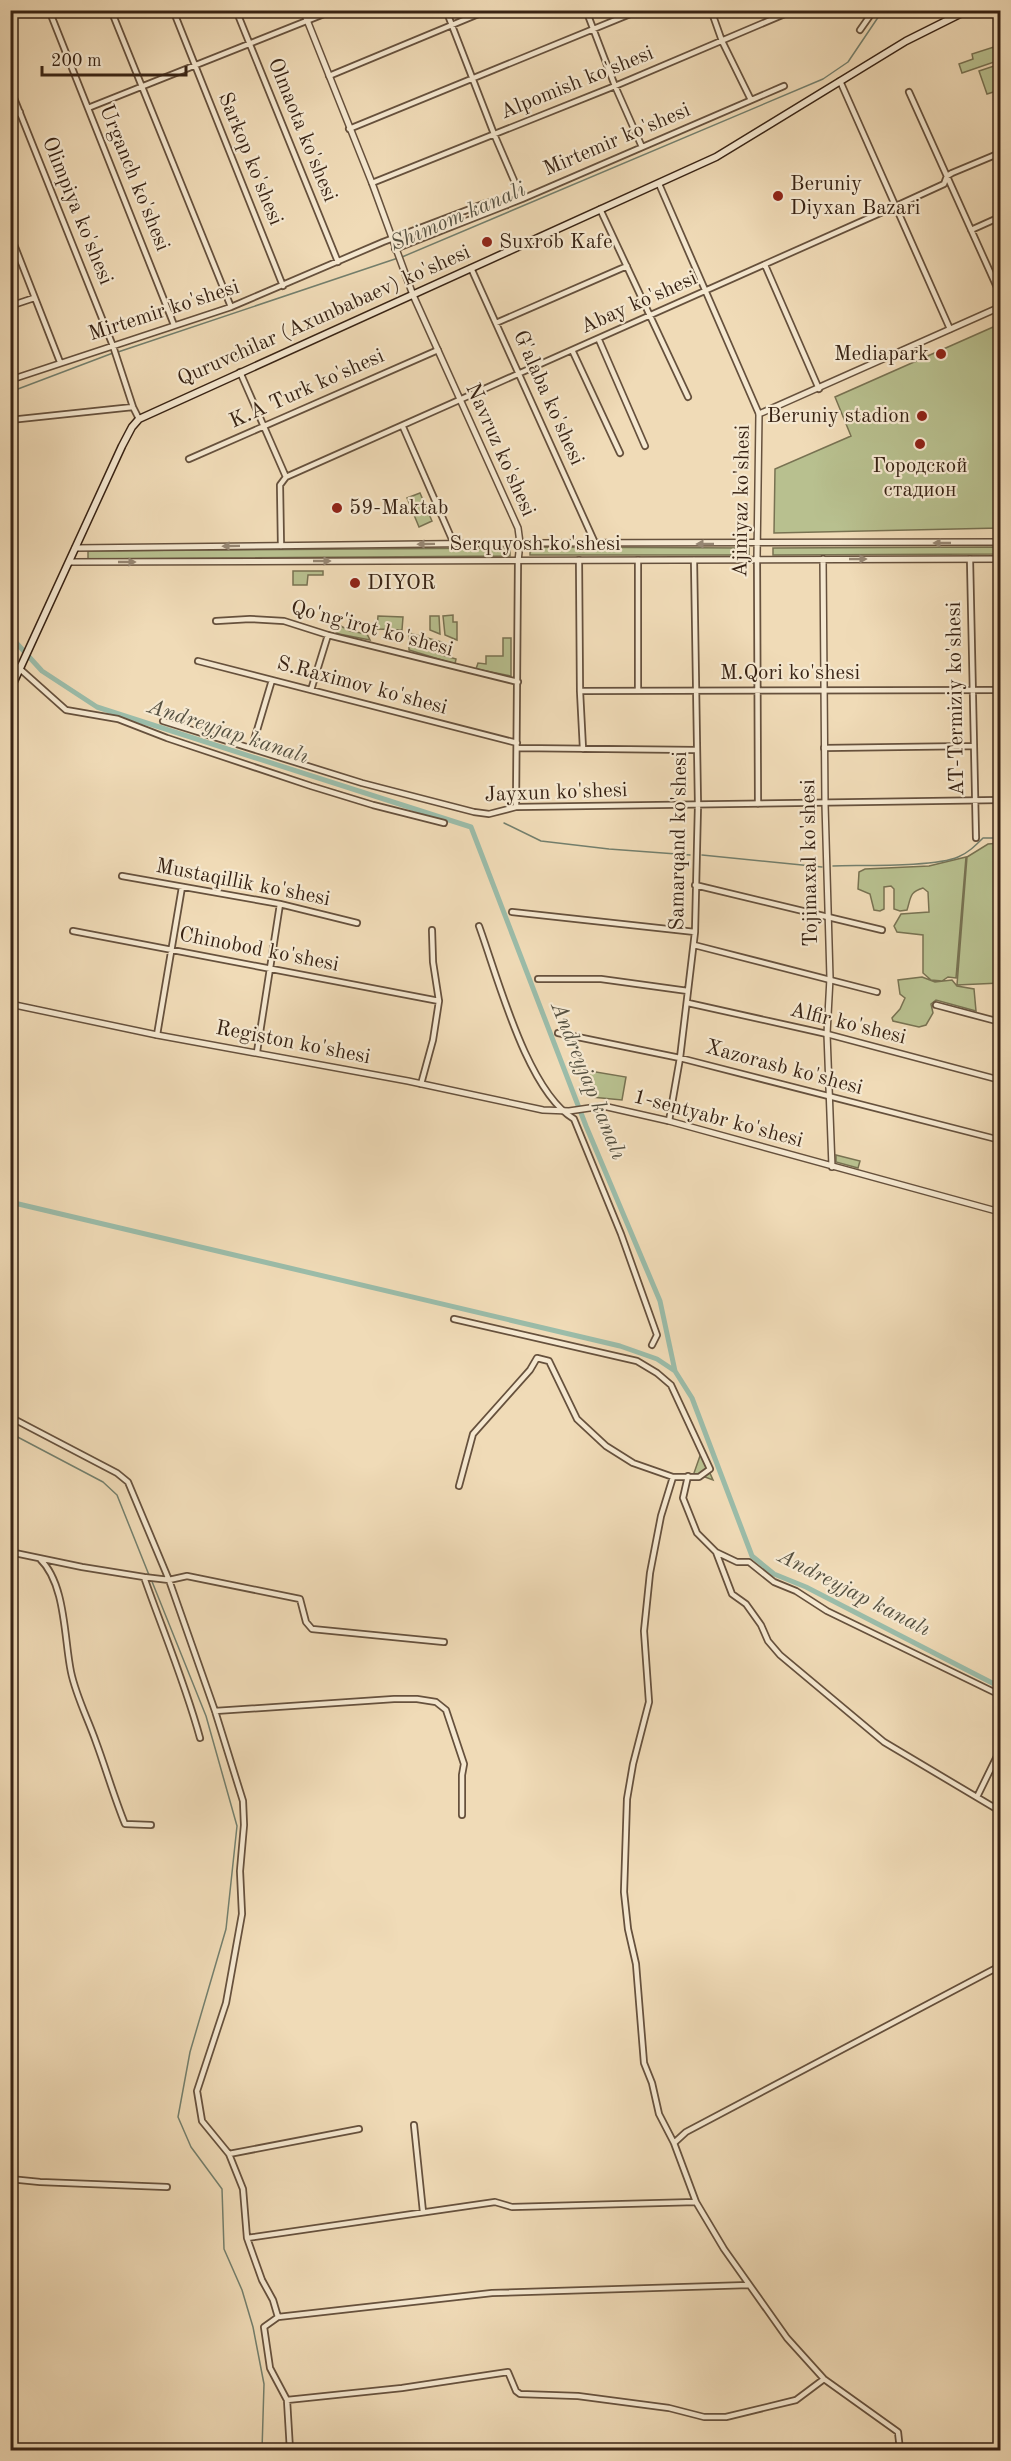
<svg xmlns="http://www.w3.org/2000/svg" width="1011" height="2461" font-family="'Old Standard TT',serif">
	<rect width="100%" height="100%" fill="#f0dbb7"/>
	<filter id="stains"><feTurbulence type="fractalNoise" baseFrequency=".00333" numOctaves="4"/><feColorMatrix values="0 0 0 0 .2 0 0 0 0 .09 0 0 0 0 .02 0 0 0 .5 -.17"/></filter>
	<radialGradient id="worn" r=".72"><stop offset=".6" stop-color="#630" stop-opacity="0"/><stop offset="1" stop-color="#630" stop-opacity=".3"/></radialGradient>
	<path fill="#b8c08f" stroke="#787252" stroke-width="1.5" d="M1000,45V60L962,73L959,64L973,59L972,54Z
		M1000,64V90L987,94L979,71Z
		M1000,324V528L774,533L775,469L851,436L835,397Z
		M420,493L432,521L419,527L407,498Z
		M530,547L749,548V555H530Z
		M1000,547V554L773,555V548Z
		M510,548V556L88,559V551Z
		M293,571H323V575H308L307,585H293Z
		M453,615V622H457V640L445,635L443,616Z
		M378,616L403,617L402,630L377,629Z
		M430,616H439L440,634L430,630Z
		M333,625H339L350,631L367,634L370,640L339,634L330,628Z
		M409,633L442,642L439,654L456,659L455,664L409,650Z
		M503,638H511V676L476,669L478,663L486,664V656H503Z
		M1000,843V983L957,985L967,857L988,844Z
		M966,857L956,978L948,977L942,981L931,980L923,973V935L897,932L894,926L901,914L929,912L928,892L923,888C909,892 911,898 907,910L900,911L894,909V889L891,886L884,887V909L880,911L874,910L870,894L858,889L859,872L865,869L929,866Z
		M922,977L935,982L952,980L957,986L974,989L976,1011L936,1000L931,1004L933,1013L926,1025L919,1027L893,1021L892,1018L900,1009L905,998L900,994L898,980Z
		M578,1069L626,1077L622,1100L591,1097Z
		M836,1155L860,1161L858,1168L836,1162Z
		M701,1453L713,1480L694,1473Z"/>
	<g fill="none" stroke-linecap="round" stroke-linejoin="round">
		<path stroke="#737f6d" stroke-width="1.5" d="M402,257L823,79L848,62L883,10
			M118,352L398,258
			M10,392L113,353
			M504,823L541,841L609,849L690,855
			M702,855L822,867
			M833,866C860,865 936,867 958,857C968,853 975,846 983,838H1000
			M10,1433L103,1482L117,1495L149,1575
			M151,1579L206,1716L237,1826L226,1929L190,2052L178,2117L191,2147L222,2189L224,2249L242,2290L253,2327L264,2384L262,2450"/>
		<path stroke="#9bbca9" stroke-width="5" d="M10,636L42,671L97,707L471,827L586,1126L660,1301L675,1371L692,1398L752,1556L774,1574L806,1587L1000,1687
			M10,1202L620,1346L657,1359L675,1371"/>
		<g stroke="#66513d" stroke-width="8">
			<path id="minor" d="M49,10L174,325
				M111,10L231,307
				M173,10L283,286
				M236,10L338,262
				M446,10L494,134L522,199
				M586,10L615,86L642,147
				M711,10L722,41L751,100
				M860,30L874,10
				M329,76L488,10
				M840,81L950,329
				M10,88L113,346L133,407L139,419
				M909,92L1000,294
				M88,108L334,10
				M10,117L20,112
				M349,129L640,10
				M372,183L615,86L794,10
				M659,184L759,414
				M600,209L688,397
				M971,230L1000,217
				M10,234L60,362
				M395,249L522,199L784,86
				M765,265L819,389
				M471,268L595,543
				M10,306L34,298
				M496,323L627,266
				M599,340L645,446
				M573,352L620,453
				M240,372L286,477L280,485L281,546
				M10,380L231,307L383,242L483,204L499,200L507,205
				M10,420L133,407
				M403,427L454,544
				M189,459L438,350
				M286,477L896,206L944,184L947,176L952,173L1000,153
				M757,558L758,804
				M970,559L976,838
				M579,560L580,691L583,749
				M638,560V690
				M216,621L250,619L284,621L328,635L518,682
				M10,660L66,710L118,719L167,738L311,786L373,805L444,823
				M198,661L517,743
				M311,690L328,635
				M580,691L1000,690
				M163,721L362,783L474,812L489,814L516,807L1000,800
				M252,747L272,680
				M517,748L696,750
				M824,748L973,746
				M516,807L518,561
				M122,876L280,904L357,923
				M695,885L882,930
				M512,912L695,932
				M479,926C498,978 527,1091 574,1119L621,1234L657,1335L652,1345
				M73,931L439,1001
				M694,945L877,992
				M538,979H601L688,991
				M688,1003L827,1034L1000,1080
				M936,1005L1000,1022
				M558,1033L680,1058L1000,1140
				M157,1035L182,887
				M257,1052L280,904
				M421,1084L433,1040L439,1001L433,962L432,930
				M669,1121L680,1058L695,932L698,805L694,560
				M454,1319L637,1361L657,1373L671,1385L710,1469L699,1477H673L633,1463L606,1446L577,1419L549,1361L537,1358L530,1370L473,1434L459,1486
				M10,1417L117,1473L128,1482L169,1580L215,1711L243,1801L244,1825L240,1871L242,1914L226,2003L197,2091L202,2121L229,2154L243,2189L247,2238L262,2280L273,2300L278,2317L264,2327L270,2368L287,2400L290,2450
				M688,1476L683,1498L697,1533L716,1552L732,1594L746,1604L761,1625L768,1641L780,1655L884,1742L1000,1811
				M673,1477L661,1516L650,1573L644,1631L649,1702L633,1764L627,1799L624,1892L628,1929L636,1964L644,2063L652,2083L659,2114L674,2143L696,2202L724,2249L787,2338L824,2379L898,2432L900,2450
				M10,1552L82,1567L144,1577C163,1631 185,1683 200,1738
				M716,1552L737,1562H749L774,1582L796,1591L827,1611L1000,1695
				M40,1559C66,1584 64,1639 71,1672C76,1696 88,1719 96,1742C106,1769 114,1797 125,1824L151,1825
				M144,1577L169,1580L187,1576L300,1599L306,1622L312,1629L444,1642
				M215,1711L394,1699H417L436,1702L446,1710L464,1764L462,1775V1815
				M977,1797L1000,1750
				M414,2125L423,2212
				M674,2143L686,2132L1000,1966
				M229,2154L359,2129
				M10,2179L40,2182L167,2187
				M247,2238L495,2202L512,2207L696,2202
				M278,2317L492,2293L749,2285
				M287,2400L402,2388L508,2372L516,2391L520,2394L578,2396L669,2408L704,2417H726L796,2400L824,2379"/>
		</g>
		<g stroke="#66513d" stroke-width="8">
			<path id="tertiary" d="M303,10L372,183L413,295L518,528L520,543L518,561
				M75,548L520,543L1000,542
				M757,558L759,414L1000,307
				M823,559L825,804L830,978L827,1034L832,1167
				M69,562L1000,559
				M10,1004L157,1035L408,1081L543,1110L569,1111L603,1106L669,1121L1000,1212"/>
		</g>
		<g stroke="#382314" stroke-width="9">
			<path id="secondary" d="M10,690L122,446L132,427L139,419L716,157L906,41L968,10"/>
		</g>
		<use href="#minor" stroke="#f5e8d0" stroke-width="4.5"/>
		<use href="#tertiary" stroke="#f5e8d0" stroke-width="5"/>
		<use href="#secondary" stroke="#f5e8d0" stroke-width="6"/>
	</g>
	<defs><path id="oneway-solid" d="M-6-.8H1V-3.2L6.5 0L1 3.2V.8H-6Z" transform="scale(1.5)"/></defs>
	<g fill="#968672">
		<use href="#oneway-solid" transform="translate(942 543) rotate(180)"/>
		<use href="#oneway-solid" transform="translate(426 544) rotate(179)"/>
		<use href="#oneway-solid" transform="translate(705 544) rotate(-180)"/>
		<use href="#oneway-solid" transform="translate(231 546) rotate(179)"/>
		<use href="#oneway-solid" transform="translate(858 559)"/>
		<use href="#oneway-solid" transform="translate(322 561)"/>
		<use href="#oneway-solid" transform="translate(127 562)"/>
	</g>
	<g fill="#8f2418" stroke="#f5e8d0" stroke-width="2">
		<circle cx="778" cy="196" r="6"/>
		<circle cx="487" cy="242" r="6"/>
		<circle cx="941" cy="354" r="6"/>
		<circle cx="922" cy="416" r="6"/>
		<circle cx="920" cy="444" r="6"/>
		<circle cx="337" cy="508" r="6"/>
		<circle cx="355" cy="583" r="6"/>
	</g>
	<g text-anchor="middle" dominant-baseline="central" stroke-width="4.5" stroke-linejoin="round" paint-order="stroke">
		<g font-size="21" fill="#382314" stroke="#f5e8d0">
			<text transform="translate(577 83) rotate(-22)">Alpomish ko'shesi</text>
			<text transform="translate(302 130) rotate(68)">Olmaota ko'shesi</text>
			<text transform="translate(617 140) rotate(-23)">Mirtemir ko'shesi</text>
			<text transform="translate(250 159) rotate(68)">Sarkop ko'shesi</text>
			<text transform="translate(134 178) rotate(68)">Urganch ko'shesi</text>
			<text transform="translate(77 211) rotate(68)">Olimpiya ko'shesi</text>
			<text transform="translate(639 303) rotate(-24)">Abay ko'shesi</text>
			<text transform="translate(164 311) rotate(-18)">Mirtemir ko'shesi</text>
			<text transform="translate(324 316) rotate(-24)">Quruvchilar (Axunbabaev) ko'shesi</text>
			<text transform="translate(307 389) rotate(-24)">K.A Turk ko'shesi</text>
			<text transform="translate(548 398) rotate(66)">G'alaba ko'shesi</text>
			<text transform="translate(500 450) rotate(66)">Navruz ko'shesi</text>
			<text transform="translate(742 501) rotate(-89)">Ajiniyaz ko'shesi</text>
			<text x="535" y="544">Serquyosh ko'shesi</text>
			<text transform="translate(372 629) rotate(15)">Qo'ng'irot ko'shesi</text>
			<text x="790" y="673">M.Qori ko'shesi</text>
			<text transform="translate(362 686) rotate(15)">S.Raximov ko'shesi</text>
			<text transform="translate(956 699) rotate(-91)">AT-Termiziy ko'shesi</text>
			<text transform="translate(556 793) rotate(-2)">Jayxun ko'shesi</text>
			<text transform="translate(679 841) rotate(-89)">Samarqand ko'shesi</text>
			<text transform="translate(810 863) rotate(-91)">Tojimaxal ko'shesi</text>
			<text transform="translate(243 883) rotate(11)">Mustaqillik ko'shesi</text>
			<text transform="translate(259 950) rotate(11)">Chinobod ko'shesi</text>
			<text transform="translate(848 1024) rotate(14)">Alfir ko'shesi</text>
			<text transform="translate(293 1043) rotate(11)">Registon ko'shesi</text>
			<text transform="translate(784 1068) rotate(15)">Xazorasb ko'shesi</text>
			<text transform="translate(718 1119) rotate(15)">1-sentyabr ko'shesi</text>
		</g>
		<g font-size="21" fill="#382314" stroke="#f5e8d0" text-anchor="start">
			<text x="790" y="184">Beruniy<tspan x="790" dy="24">Diyxan Bazari</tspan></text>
			<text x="499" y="242">Suxrob Kafe</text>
			<text x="929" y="354" text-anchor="end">Mediapark</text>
			<text x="910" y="416" text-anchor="end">Beruniy stadion</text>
			<text x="920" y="466" text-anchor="middle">Городской<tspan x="920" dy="24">стадион</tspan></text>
			<text x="349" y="508">59-Maktab</text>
			<text x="367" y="583">DIYOR</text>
		</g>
		<g font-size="22" font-style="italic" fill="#565141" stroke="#f5e8d0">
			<text transform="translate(458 217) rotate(-23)">Shimom kanali</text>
			<text transform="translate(228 732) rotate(18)">Andreyjap kanalı</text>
			<text transform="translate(588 1081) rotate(68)">Andreyjap kanalı</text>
			<text transform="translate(854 1593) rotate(27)">Andreyjap kanalı</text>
		</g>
	</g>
	<rect width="1011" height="2461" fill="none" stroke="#f0dbb7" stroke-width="36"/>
	<rect x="12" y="12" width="987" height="2437" fill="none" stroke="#382314" stroke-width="3"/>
	<rect x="18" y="18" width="975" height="2425" fill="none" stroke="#382314" stroke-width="1.5"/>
	<path d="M42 66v9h144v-9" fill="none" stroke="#382314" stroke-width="3"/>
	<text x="51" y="66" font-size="18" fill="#382314" stroke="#f5e8d0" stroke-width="4.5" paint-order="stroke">200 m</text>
	<rect width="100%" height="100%" filter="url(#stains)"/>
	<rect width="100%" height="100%" fill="url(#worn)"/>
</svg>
